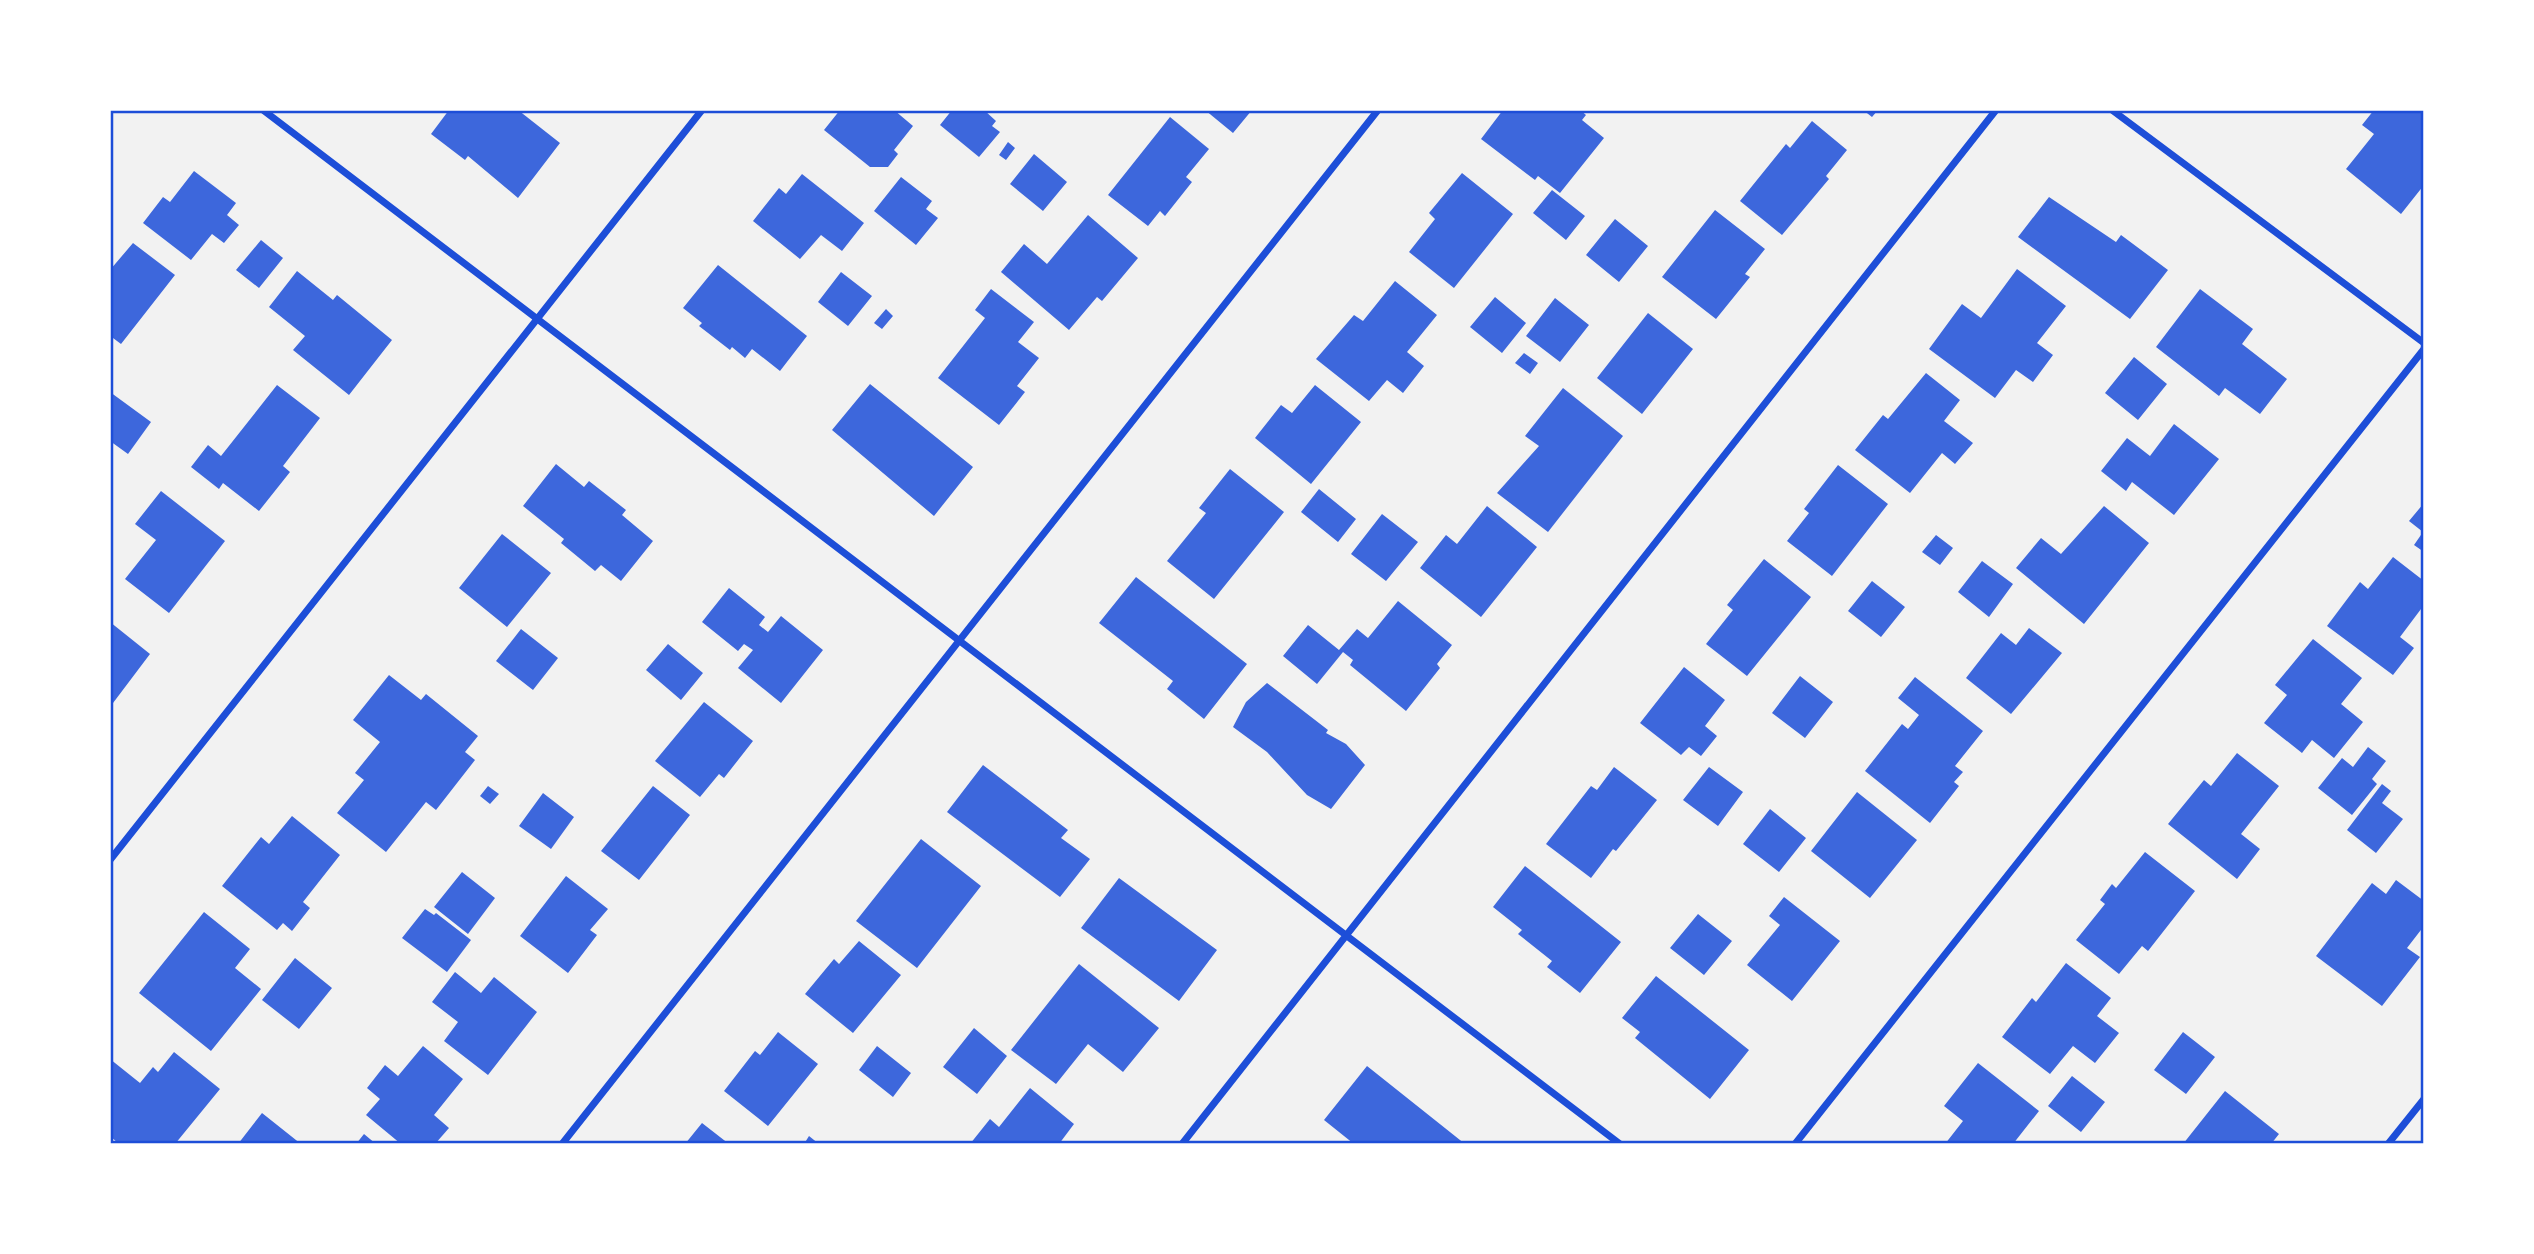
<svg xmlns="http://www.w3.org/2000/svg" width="2534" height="1254" font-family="'Crimson Pro',serif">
	<rect width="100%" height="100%" fill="#f2f2f2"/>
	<path fill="#3d67dc" d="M449,110H518L560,143L518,198L468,156L465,160L431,134Z
		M840,110H894L913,126L894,150L898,154L888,167H870L824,130Z
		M952,110H984L996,121L992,126L1000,132L979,157L940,125Z
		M1205,110H1252L1233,133Z
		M1503,110H1580L1586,115L1582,120L1604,138L1560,193L1538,176L1535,180L1481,139Z
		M1863,110H1878L1872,117Z
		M2374,110H2424V185L2401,214L2346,169L2374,134L2362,125Z
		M1170,117L1209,149L1186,177L1192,182L1165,216L1160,211L1148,226L1108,195Z
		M1812,121L1847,150L1826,176L1829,179L1782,235L1740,201L1786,144L1790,148Z
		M1008,142L1015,148L1006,160L999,155Z
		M1034,154L1067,182L1043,211L1010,184Z
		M194,171L236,203L227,215L239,225L224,243L212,234L191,260L143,223L163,197L170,202Z
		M1462,173L1513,214L1454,288L1409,252L1435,219L1429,213Z
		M802,174L864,223L842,251L821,235L800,259L753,221L779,188L786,194Z
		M901,177L932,201L926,209L938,218L916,245L874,211Z
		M1552,190L1585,216L1566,240L1533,213Z
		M2049,197L2116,242L2121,235L2168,270L2130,319L2018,237Z
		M1715,210L1765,249L1745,274L1750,277L1716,319L1662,277Z
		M1088,215L1138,258L1102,301L1097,297L1069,330L1001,272L1024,244L1047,264Z
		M1615,219L1648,246L1619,282L1586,255Z
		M261,240L283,258L259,288L236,270Z
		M133,243L175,275L121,344L113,338L110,341V270Z
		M718,265L807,336L780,371L752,349L745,358L732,347L730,350L699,326L702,323L683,308Z
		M2017,269L2066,306L2037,343L2053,355L2033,382L2016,370L1995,398L1929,349L1962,304L1981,318Z
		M297,271L333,300L337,295L392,340L349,395L293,350L305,336L269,307Z
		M841,272L872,296L848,326L818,302Z
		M1395,281L1437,315L1407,352L1424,366L1403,393L1387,380L1369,401L1316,359L1354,315L1363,321Z
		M991,289L1034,322L1018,342L1039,358L1017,386L1025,392L999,425L938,378L985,318L975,310Z
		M2200,289L2253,329L2242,344L2287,379L2260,414L2225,388L2219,396L2156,347Z
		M1495,297L1526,323L1502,353L1470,327Z
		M1555,298L1589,325L1560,362L1526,336Z
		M886,309L893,316L882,329L874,323Z
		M1648,313L1693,349L1642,414L1597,378Z
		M1524,353L1538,363L1530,374L1515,363Z
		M2134,357L2167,384L2138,420L2105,393Z
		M1926,373L1960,400L1944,421L1973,443L1955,464L1942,453L1910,493L1855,450L1883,415L1888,419Z
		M870,384L973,467L934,516L832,430Z
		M277,385L320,418L283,466L290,472L259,511L223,483L219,489L191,467L208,445L221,456Z
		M1315,385L1361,422L1311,484L1255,438L1281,405L1292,413Z
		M1563,388L1623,436L1548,532L1497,493L1539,446L1525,436Z
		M110,392L151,422L128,454L110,441Z
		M2174,424L2219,459L2174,515L2132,482L2126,491L2101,471L2127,438L2150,456Z
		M556,464L584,487L589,481L626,510L622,515L653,541L621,581L601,565L595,571L561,543L564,539L523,506Z
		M1838,465L1888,504L1832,576L1787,541L1809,513L1804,509Z
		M1230,469L1284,512L1214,599L1167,561L1206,513L1199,508Z
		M1319,489L1356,519L1338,542L1301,512Z
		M161,491L225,541L169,613L125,579L156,540L135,524Z
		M2424,503V552L2414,545L2423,532L2409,521Z
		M1487,506L1537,547L1481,617L1420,568L1446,535L1457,544Z
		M2104,506L2149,543L2084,624L2016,568L2041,538L2061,554Z
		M1382,514L1418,542L1386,581L1351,554Z
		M502,534L551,573L507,627L459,588Z
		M1936,535L1953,548L1940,565L1922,552Z
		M2393,557L2424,581V605L2400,637L2414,648L2393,675L2327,626L2360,582L2368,589Z
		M1764,559L1811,597L1747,676L1706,644L1733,610L1727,605Z
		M1982,561L2013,584L1989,617L1958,592Z
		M1136,577L1247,664L1204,719L1167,689L1173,681L1099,623Z
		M1872,581L1905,607L1881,637L1848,611Z
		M729,588L765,617L759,625L768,632L781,616L823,650L781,703L738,668L753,650L744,644L738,651L702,622Z
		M1398,601L1452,645L1437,664L1440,668L1406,711L1350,665L1353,660L1343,652L1317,684L1283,656L1308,625L1339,650L1357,629L1368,638Z
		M110,622L150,654L110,707Z
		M2029,628L2062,653L2011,714L1966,678L2001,633L2016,645Z
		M521,629L558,658L533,690L496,661Z
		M2313,639L2362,678L2341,704L2363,722L2334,758L2312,740L2302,753L2264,723L2287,695L2275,685Z
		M668,644L703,673L681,700L646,670Z
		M1684,667L1725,700L1705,726L1717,736L1701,756L1689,747L1681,755L1640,723Z
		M389,675L421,700L426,694L478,736L465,752L475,760L436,810L426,802L386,852L337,813L364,780L355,773L380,742L353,720Z
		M1800,676L1833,702L1805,738L1772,713Z
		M1915,677L1983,731L1955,766L1963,772L1954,782L1959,786L1930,823L1865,771L1902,724L1908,729L1919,715L1898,698Z
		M1267,683L1328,730L1326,733L1346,744L1365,765L1331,809L1307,795L1267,752L1233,727L1246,702Z
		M704,702L753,741L724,778L719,774L700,797L655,761Z
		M2368,747L2386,761L2372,779L2377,784L2352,815L2318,788L2342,758L2353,767Z
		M2237,753L2279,786L2241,834L2260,849L2237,879L2168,824L2204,780L2211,786Z
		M983,765L1068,830L1061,838L1090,859L1060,897L947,812Z
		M1614,767L1657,800L1616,851L1613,849L1591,878L1546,844L1591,786L1597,790Z
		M1709,767L1743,792L1718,826L1683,800Z
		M2382,784L2391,791L2382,803L2403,819L2376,853L2347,830Z
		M488,786L499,794L490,804L480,796Z
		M653,786L690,815L639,880L601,851Z
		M1857,792L1917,840L1870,898L1811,851Z
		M543,793L574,817L551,849L519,826Z
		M1770,809L1806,838L1779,872L1743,844Z
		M292,816L340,855L303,902L310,908L292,931L283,923L277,930L222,886L261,837L269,844Z
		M921,839L981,886L917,968L856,921Z
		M2145,852L2195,891L2148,951L2142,946L2119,974L2076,940L2105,904L2100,900L2112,884L2116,888Z
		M1525,866L1621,942L1580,993L1547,967L1552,961L1518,934L1522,930L1493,907Z
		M462,872L495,898L468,934L434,907Z
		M566,876L608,909L590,930L597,935L568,973L520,936Z
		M1119,878L1217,950L1179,1001L1081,928Z
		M2396,880L2424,901V926L2407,948L2420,957L2382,1006L2316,956L2372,883L2386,894Z
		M1784,897L1840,941L1792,1001L1747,965L1780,925L1769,916Z
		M425,909L434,915L436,913L471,940L447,972L402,938Z
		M204,912L250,949L235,968L261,989L211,1051L139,993Z
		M1698,914L1732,941L1704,975L1670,948Z
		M859,941L901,975L853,1033L805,994L834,959L839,964Z
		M295,958L332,988L299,1029L262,1000Z
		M2066,963L2111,998L2097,1016L2119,1033L2095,1063L2073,1046L2050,1074L2002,1037L2032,998L2036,1002Z
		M1079,964L1159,1028L1123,1072L1088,1044L1056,1084L1011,1050Z
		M455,972L481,993L494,977L537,1012L488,1075L444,1041L458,1022L432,1002Z
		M1656,976L1749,1050L1710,1099L1635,1038L1640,1032L1622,1018Z
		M974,1028L1007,1056L977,1094L943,1067Z
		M778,1032L818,1064L768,1126L724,1091L755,1051L760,1055Z
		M2183,1032L2215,1057L2186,1094L2154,1070Z
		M423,1046L463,1079L434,1115L449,1128L435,1144H401L366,1115L380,1099L367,1088L385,1065L398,1076Z
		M877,1046L911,1073L893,1097L859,1070Z
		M174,1052L220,1089L175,1144H119L110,1136V1059L140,1083L153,1067L158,1072Z
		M1978,1063L2039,1111L2013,1144H1945L1963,1121L1944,1106Z
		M1367,1066L1465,1144H1354L1324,1120Z
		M2072,1076L2105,1102L2081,1132L2048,1106Z
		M1030,1088L1074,1124L1059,1144H970L990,1119L999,1127Z
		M2225,1091L2279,1134L2271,1144H2183Z
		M262,1113L301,1144H238Z
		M702,1123L729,1144H685Z
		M364,1134L376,1144H356Z
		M809,1136L819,1144H804Z"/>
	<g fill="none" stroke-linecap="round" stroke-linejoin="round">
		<path stroke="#1d4ed8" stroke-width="7" d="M263,110L1620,1144
			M2112,110L2424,343
			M110,860L702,110
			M562,1144L1378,110
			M1182,1144L1996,110
			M1795,1144L2424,349
			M2388,1144L2424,1099"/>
	</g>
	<rect width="2534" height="1254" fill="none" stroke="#ffffff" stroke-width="224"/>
	<rect x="112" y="112" width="2310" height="1030" fill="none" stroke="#1d4ed8" stroke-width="2.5"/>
</svg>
